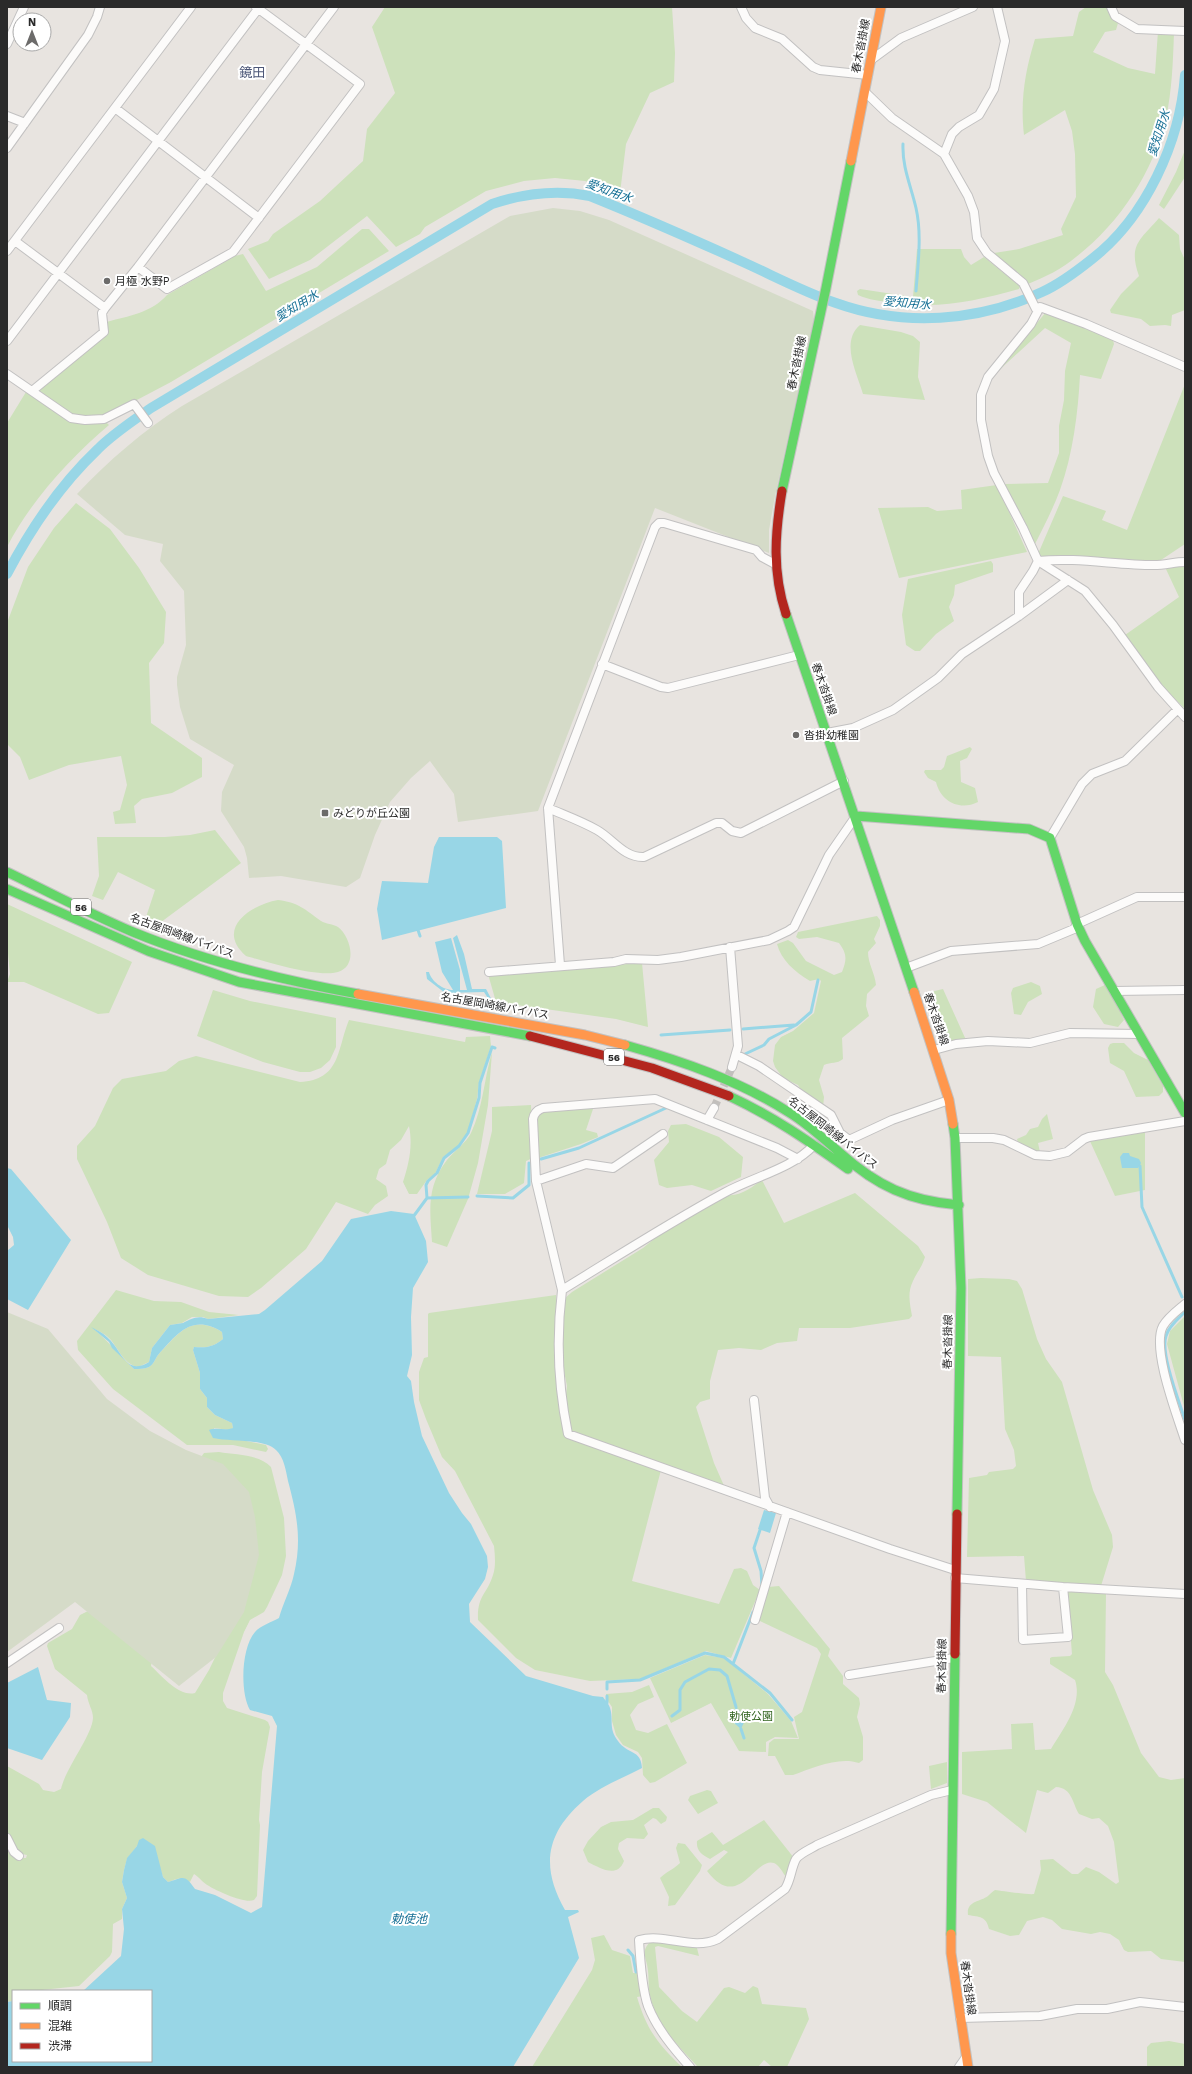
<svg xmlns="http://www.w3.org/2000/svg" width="1192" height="2074" font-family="'Work Sans','Noto Sans JP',sans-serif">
	<rect width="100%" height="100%" fill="#e8e4e0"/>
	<path fill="#cde1bb" d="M385,7H672L675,53L674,82L650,93L626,144L620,193L585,181L555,178L524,181L486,191L425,227L420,234L396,247L367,216L310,260L269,279L248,249L268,241L273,234L320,201L363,161L367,129L395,93L372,27Z
		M1086,7H1108L1118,23L1116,30L1105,32L1093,52L1128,68L1155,74L1158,31L1174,33C1173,61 1172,91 1166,118C1154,171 1119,224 1076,257C1062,269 1045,277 1028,284L994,253L1019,249L1063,235L1061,229L1076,197L1075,154L1072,131L1065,110L1024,135C1020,101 1025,71 1035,39L1073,36L1079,12Z
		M1185,150V177L1164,209L1159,205L1176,172Z
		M1159,218L1179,235L1180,249L1185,260V310L1172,315L1171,326L1165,325L1150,326L1141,319L1111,313L1110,310L1121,294L1139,276C1128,245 1140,240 1159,218Z
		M362,229H369L389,251L171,382L116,411L101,415L76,416L54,404L39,391L66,365L108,334L106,322C129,316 151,313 167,295L235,256L243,254L266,291L317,267Z
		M917,249H961L964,257L971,265L984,257L1020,286L1019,289C975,301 938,310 891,302C880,301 869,300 858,295L857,291L860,289L913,297Z
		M1046,312L1113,340L1114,344L1101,379L1080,375C1078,413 1073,454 1060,490C1053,509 1043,528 1034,546L1005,484L1048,483L1059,453V426L1064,400L1065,371L1071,343L1045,328L996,373Z
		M860,325L901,332L913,336L920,342L918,377L925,400L863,394C857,373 840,342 860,325Z
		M1185,384V544L1161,560L1153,561L1059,556L1041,557L1038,554L1063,496L1106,511L1102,520L1127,530Z
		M26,392L68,421L106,422L109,425C71,457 29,503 7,547V423Z
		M997,485L1027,552L899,578L878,508L928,507L937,511L962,509L961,490Z
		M76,503L110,529L139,568L166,612L164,643L149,663L151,723L202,758V777L172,793L142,799L134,806L136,823L115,824L113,812L120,810L127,785L121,756L69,765L29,780L20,757L7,744V623L28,567L54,528Z
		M991,561L993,564V572L955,585L954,595L949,607L954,621L936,634L920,651H915L906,645L902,615L908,579Z
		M1185,564V709L1161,685L1125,635L1179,597L1165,567Z
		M970,747L972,749L967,758L960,761L961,782L975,788L978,802C960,811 941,802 936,782L928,778L924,772L925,770H941L944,767L947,756Z
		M215,830L241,863L157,925L145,920L155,890L118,872L103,900L92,896L99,876L97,837H165L190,835Z
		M278,900C300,903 304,909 321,921C326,924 333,924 338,927C351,937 358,966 338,972C318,978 267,962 246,956C215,929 250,905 278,900Z
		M7,904L132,962L109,1013L98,1014L24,982H7L10,974L7,943Z
		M877,916L880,920V926L874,939L876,943L868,952C868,964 875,973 876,985L867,994L866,1006L869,1016L842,1038L843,1059C837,1064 831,1062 824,1065L819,1080L824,1097L823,1107L801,1090L798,1085L783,1078L775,1067L773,1061L775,1045L781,1037L793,1031L814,1013L821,981L819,979L810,981C795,972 781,960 777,944L788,940L793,943L806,961L834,975L842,972C847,959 847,954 839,943L817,937L799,939L796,937L798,932Z
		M642,963L648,1027L616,1019L496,1002L488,974Z
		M1031,982L1040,986L1042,994L1028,1002L1021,1015L1014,1014L1011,993L1013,988Z
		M1107,984L1124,1020L1118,1027L1104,1024L1093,1007L1096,989Z
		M943,989L966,1040L943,1044L940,1042L924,997L926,993Z
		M213,990L250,1001L336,1018V1047L330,1060L321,1068L310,1072H300L263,1062L197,1036Z
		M349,1020L465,1042L466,1037L490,1036L491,1046L479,1083L477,1099L468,1132L458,1146L443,1157L435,1174L427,1180L417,1194H409L403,1182C409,1163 413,1146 409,1126L401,1140L390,1150L386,1164L379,1169L376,1179L386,1186L388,1196L375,1205L368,1214L336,1202L306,1249L261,1288L248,1297L219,1296L148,1275L121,1258L107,1222L77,1159V1146L95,1126L113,1088L122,1079L166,1071L179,1061L196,1056L300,1082C341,1080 337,1049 349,1020Z
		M1113,1043H1124L1134,1053L1148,1060L1163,1086V1092L1159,1096L1136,1097L1124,1071L1110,1063L1108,1048L1110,1044Z
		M492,1052L488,1105L478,1163L468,1199L447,1247L432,1242C430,1211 426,1187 447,1160C454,1151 466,1143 471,1133C483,1108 484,1079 492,1052Z
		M531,1105L533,1158L526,1161L524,1183L505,1194H477L492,1131V1107Z
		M594,1106L586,1130L597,1133L598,1137L581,1144L538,1158L536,1120L538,1114L542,1110Z
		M1047,1114L1053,1139L1038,1143L1040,1152L1035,1153L1018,1143L1017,1139L1026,1135L1030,1129L1038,1127L1042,1119Z
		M686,1124L719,1137L743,1157L741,1177L711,1191L692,1185L667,1188L659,1185L654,1160L669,1142L668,1131L671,1125Z
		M1145,1129V1190L1115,1196L1089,1139Z
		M762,1180L784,1223L855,1193L918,1246L925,1257C922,1267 917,1272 913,1281C907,1293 910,1304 912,1316L909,1319L850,1328H799L797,1341L777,1343L761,1350L739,1348L718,1350L710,1381V1399L700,1402L696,1407L714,1463L725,1488L572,1434L565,1403L567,1386L564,1371L562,1327L564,1299L572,1292L643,1248L670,1226L727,1195C740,1197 752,1187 762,1180Z
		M981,1278L1009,1279L1017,1281L1022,1289L1037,1339L1046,1359L1062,1382L1093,1490L1112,1535L1113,1547L1101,1586L1026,1581L1024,1556L967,1557L969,1478L987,1475L989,1472L1013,1469L1016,1466L1014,1450L1005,1429L1001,1357L968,1356V1279Z
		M116,1290L154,1301L181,1302L209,1312L239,1315L208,1319L203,1317H192L182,1323L170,1325L152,1348L149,1362L138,1367C124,1364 119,1350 111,1340C107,1335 99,1331 94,1329C109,1342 120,1356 134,1369C139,1369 144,1369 149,1367C154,1364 155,1359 158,1355C178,1334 191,1313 222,1332L223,1339C213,1347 207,1348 194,1347L193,1350L200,1373V1389L207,1398V1407L215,1415L232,1423L233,1428L229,1430L214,1428V1438L237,1439L266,1445L268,1449L266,1452L233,1445H187L113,1389L78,1350L77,1341Z
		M556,1295V1331L566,1437L661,1470L632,1581L719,1604L734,1569L741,1568L747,1571L753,1585L760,1590L731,1658L706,1651L640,1679L590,1681L535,1670L516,1658L478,1620C477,1595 487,1595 493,1575C496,1566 495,1556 494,1546L455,1471L442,1457L426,1419L419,1400V1372L424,1358L428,1357V1314L429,1313Z
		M1185,1316V1410L1167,1344L1170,1331Z
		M219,1452C236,1455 259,1454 271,1467L284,1518L286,1556L282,1575L267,1607L264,1612L250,1620L244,1632L223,1693V1701L227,1708L265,1720L268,1722L270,1727L262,1772L259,1820L260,1825L257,1896L254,1900C245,1904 217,1891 209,1886C203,1883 199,1877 194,1874L190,1882C180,1876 178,1879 168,1882L163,1877L160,1868L137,1846L127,1859L124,1870L122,1882L127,1898L122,1909V1919L113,1924L112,1952L110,1956L79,1986L33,1991H13V2001L7,2002V1843L17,1858H26L27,1855C23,1854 18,1854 15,1850C1,1836 7,1786 7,1766L39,1784L43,1790L54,1792L61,1789C66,1767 92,1736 93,1718C93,1710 88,1704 87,1695L55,1669L47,1646L48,1643L72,1629L80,1615L92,1609L152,1660L151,1666C162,1676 179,1697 195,1693L209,1670L225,1637L199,1460L204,1453Z
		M779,1586L830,1649L828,1656L843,1676V1684L859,1698L860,1704L857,1717L863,1737V1760L859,1763C839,1756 812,1768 793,1775H785L775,1756H768L769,1743L774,1739H799L794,1717L802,1712L821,1654L817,1648L760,1621L757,1618L768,1587Z
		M1068,1590L1106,1593L1105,1672L1113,1685L1141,1753L1159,1777L1171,1780L1185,1778V1962L1161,1959L1151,1951L1128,1952L1124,1950L1119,1940L1110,1934L1100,1932L1091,1934L1062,1929L1052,1920L1043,1917L1027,1921L1019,1935L1010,1936L989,1929C986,1916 980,1917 968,1915C966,1901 980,1902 988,1896C990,1894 992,1892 995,1890C1002,1891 1029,1895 1034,1894L1041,1870L1040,1860L1053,1859L1072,1874H1078L1086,1867L1099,1872L1116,1884L1119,1882L1114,1842L1108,1826L1099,1818L1092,1819L1079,1814C1072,1802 1072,1788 1056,1787L1048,1793L1037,1790L1026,1833L987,1802L962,1794V1752L1012,1749L1011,1724L1033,1723L1035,1750L1051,1749C1063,1729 1083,1704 1075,1680L1050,1664V1658L1052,1657L1070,1656L1072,1654L1067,1592Z
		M705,1655L724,1658L768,1694L791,1721L798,1738L775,1737L766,1742V1752L739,1751L711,1703L671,1723L650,1678Z
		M649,1685L654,1697L638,1704L630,1715L636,1730L648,1733L667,1724L687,1763L655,1782L650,1783L643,1775L642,1758L638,1752L623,1745L616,1735L612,1721V1707L606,1698V1694L632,1692Z
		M947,1762V1783L931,1789L929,1766Z
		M707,1790L711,1791L718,1803L698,1814L688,1800L690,1796Z
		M653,1808H659L667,1817L666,1821L661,1824L656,1819L653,1818L644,1825L648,1834L644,1839L627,1838L619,1843L618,1849L624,1861C617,1879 600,1868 588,1862L583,1850L588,1841L601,1827L611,1822L633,1820Z
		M764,1820L794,1858L786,1877C783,1873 779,1865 774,1863C755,1856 739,1913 707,1871L728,1852L724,1850L710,1859C702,1855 696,1851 697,1841L712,1832L723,1845Z
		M678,1843L685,1844L702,1865L700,1871L675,1905L668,1906L669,1897L660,1878C667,1871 673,1870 680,1863L676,1848Z
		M604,1935L612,1950L630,1956L633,1973H641L643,1996L637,1997C647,2030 657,2043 682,2067H532L592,1970L595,1960L591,1938Z
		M652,1940L697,1948L699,1956L658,1946L655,1947L659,1987L682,2011L697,2022L724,1988L729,1987L745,1993L753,1986L758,1988L762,2004L806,2008L809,2019L787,2067H772L764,2060L758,2067H698C678,2046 657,2025 650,1996C648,1988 649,1979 648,1971C647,1957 639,1952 652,1940Z
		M1169,2041L1185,2044V2067H1147V2047L1151,2043Z"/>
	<path fill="#d5dbc8" d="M553,208L580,211L609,220L813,311L814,319L775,496L769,530V553L655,508L538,811L458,822L454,794L430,761L411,778L390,802L375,835L360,878L346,887L281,876L249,878L247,858L244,847L221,811L222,792L234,765L190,739L180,707L177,685V677L186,645L184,591L160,561L163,544L125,535L77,494C109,460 143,431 182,406L510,216Z
		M7,1312L48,1329L107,1399L150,1431L186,1450L223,1464L249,1492L255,1517L259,1555L244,1612L216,1657L179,1686L75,1602L7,1652Z"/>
	<path fill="#98d6e6" d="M439,837H497L502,841L506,908L382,940L377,909L382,881L428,883L434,847Z
		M457,935L464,954L472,989H486L494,1004L491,1003L484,992L445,993L427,979L426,972H429C431,981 443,990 453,990L442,972L435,942L451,938L460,970V990H467L453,938Z
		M1123,1153H1129L1130,1156L1139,1159L1141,1163L1138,1168H1122L1120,1157Z
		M7,1168L11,1169L71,1240L28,1310L7,1299V1251L14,1245L13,1237L7,1225Z
		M391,1211L414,1214L426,1241L428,1262L413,1288L411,1317L412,1355L407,1376L411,1381L414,1402L422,1436L449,1493L462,1513L471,1524L487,1556L488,1567L485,1579L469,1604L470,1622L526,1676L593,1696L603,1697C605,1700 609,1704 610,1708C614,1720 608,1728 618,1741C628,1755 641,1749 642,1768C623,1778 599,1787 583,1801C545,1834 541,1868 565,1910H578L579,1912L568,1917L579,1958L513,2067H7V2002L13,2001V2061H151V1991H83L121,1956L124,1929L122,1909L127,1898L122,1882L124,1870L127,1858L137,1846L139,1840L143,1838L155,1846L163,1877L168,1882C183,1878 184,1873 195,1889L215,1895L251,1913L262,1907L277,1726L272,1716L250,1710C240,1693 241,1648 255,1632C260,1626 272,1622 279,1618C283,1603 291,1589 294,1574C302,1539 297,1515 288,1481C286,1471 284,1457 276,1450C263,1438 230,1442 213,1438L209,1430C217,1427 225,1431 233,1428L232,1423L215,1415L207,1407V1398L200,1389V1373L193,1350L194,1347C207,1348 213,1347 223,1339L222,1332C192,1313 177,1334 158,1355C155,1359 154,1364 149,1367C144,1369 139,1369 134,1369L112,1348L109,1342L91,1327C97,1330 105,1334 109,1339C122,1351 126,1376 149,1362L152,1348L170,1325C174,1324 179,1324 183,1323C192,1319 197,1315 208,1319L259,1314L265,1310L322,1261L351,1219Z
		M764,1510L776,1513L770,1533L758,1529Z
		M38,1667L47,1700L71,1703L70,1717L42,1760L7,1748V1683Z
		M736,1707L746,1718L741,1729L734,1723L732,1715Z"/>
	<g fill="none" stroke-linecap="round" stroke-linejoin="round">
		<path stroke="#98d6e6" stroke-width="3" d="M903,144C902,167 911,186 916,208C922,234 918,264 916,291
			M417,927L420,936
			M743,1029L794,1025
			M661,1035L730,1030
			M745,1054L764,1045L769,1039L796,1025L811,1012L818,980
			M541,1159L579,1148L666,1108
			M1140,1166L1142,1207L1182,1297
			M477,1196L513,1198L529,1185V1163
			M427,1198L468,1197
			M413,1217L427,1198L426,1185L428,1181L437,1173L444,1158L459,1146L468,1133L479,1098L480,1083L492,1047L495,1048
			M1185,1312C1178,1319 1169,1326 1166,1336C1160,1353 1179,1401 1185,1420
			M760,1530L754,1548L761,1571L762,1586
			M733,1664L753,1612
			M607,1689V1682L640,1680L705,1653L724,1657L770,1693L792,1720
			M607,1696V1703
			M672,1716L680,1710V1690L685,1682L709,1669L720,1670L727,1676L736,1707
			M741,1729L744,1738
			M628,1950L633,1956L636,1972"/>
		<path stroke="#98d6e6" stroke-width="10" d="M7,574C31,528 60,485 98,449C114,433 133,421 151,408L492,204C525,193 556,189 590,196C642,217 692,239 743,262C774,276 804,292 836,303C903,327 978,322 1042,292C1060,284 1077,271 1092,259C1146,217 1180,142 1185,75"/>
		<path stroke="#c2bfbc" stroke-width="8" stroke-dasharray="8 4" stroke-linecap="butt" d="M714,1108L732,1067"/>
		<g stroke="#c2c1c1" stroke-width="10">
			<path id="street" d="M741,7L746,18L755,28L782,39L813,67L820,70L868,75
				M1111,7L1115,16L1137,29L1185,31
				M7,44L24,7
				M871,60L901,38L973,7
				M865,92L892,118L944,154L968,196L974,212L977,238L987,253L1023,283L1036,309
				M115,108L259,218
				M7,116L25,123
				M7,148L88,35L97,17L100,7
				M944,154L952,134L959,127L979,115L994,89L1005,41L997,7
				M15,241L105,308L138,267L334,7
				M7,251L191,7
				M138,267L167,289L233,252L360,84L256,7
				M7,341L258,9
				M1185,367L1086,324L1040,307L1031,324L988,377L981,395V420L988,456L994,473L1023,528L1038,561L1085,591L1113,625L1158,687L1185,717
				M7,374L71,418L85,420L104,419L134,404L148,423
				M32,391L104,332L102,313L105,308
				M1038,561C1077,557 1115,565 1154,565C1165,565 1175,562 1185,562
				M1019,616V592L1033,571L1038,561
				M602,664L661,687L668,688L799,655
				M827,733L853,728L893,710L938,678L962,654L1019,616L1068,580
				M548,808C564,815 581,821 597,830C613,839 624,858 644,857L716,823H722L732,831L741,833L844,781
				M1050,838L1082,784L1092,774L1125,761L1177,710
				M730,947L738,1046L732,1067
				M560,965L548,808L655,527L659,523H664L756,550L762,557L775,564
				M906,968L951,951L1038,944L1074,929L1077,924L1137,897H1185
				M489,972L614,962L626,959L658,960L681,957L769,940L788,931L794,927L829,855L856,816
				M1114,991L1185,990
				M934,1050L956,1044L988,1041L1030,1043L1070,1033L1139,1034
				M737,1055L759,1066L831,1115L840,1133L849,1140L892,1120L949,1100
				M707,1120L714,1108
				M955,1138H993L1004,1140L1035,1155L1050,1156L1067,1152L1084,1139L1089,1137L1185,1121
				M798,1159L777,1148L655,1099L543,1108C537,1110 534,1113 533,1119L536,1181L562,1290C616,1257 669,1223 724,1193C753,1177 792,1169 814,1145
				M536,1181L586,1164L613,1168L663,1134
				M562,1290C556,1339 558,1386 568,1434L890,1549L955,1570
				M1185,1304C1178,1310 1168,1317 1163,1326C1151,1348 1177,1415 1185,1440
				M754,1400L765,1498L770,1507
				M955,1578L1063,1587L1185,1594
				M1022,1584L1023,1640L1068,1637L1063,1587
				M755,1620L787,1512
				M7,1663L59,1628
				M849,1675L954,1658
				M7,1838L14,1852L19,1856
				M960,2018L1040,2016L1077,2009H1107L1140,2002L1185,2007
				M690,2067C674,2049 657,2029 648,2006C642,1989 640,1958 639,1940C666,1933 692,1951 718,1939L785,1889C791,1880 791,1868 796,1859C800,1853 811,1849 817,1845L931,1795L952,1790
				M959,2067L966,2057"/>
		</g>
		<g stroke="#c2c1c1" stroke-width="11">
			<path id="fast" d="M782,491L826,288L851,161
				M786,614L914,992
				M856,816L1029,829L1050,838L1077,924L1085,941L1185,1113
				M7,872C49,892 90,914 133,932C206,962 281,980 358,994
				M7,889L148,951L239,982L530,1036
				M625,1045C682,1061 740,1081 790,1113C808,1124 824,1139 840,1153C877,1186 909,1201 959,1205
				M729,1096C774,1117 807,1140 848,1169
				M953,1124L955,1138L961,1288L957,1514
				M951,1934L955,1654"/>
		</g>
		<g stroke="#c2c1c1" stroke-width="11">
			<path id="slow" d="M851,161L881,7
				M914,992L949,1100L953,1124
				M358,994L585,1035L625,1045
				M951,1934V1953L968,2067"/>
		</g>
		<g stroke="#c2c1c1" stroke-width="11">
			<path id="jam" d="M782,491C775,533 772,572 786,614
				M530,1036L652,1068L729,1096
				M955,1654L957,1514"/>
		</g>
		<use href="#street" stroke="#fcfbfa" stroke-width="8"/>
		<use href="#fast" stroke="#63d668" stroke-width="9"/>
		<use href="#slow" stroke="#ff974d" stroke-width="9"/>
		<use href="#jam" stroke="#b3261e" stroke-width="9"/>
	</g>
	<g fill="#6c6b6a" stroke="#fff" stroke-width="1.5">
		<circle cx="107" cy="281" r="4"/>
		<circle cx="796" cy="735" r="4"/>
		<rect x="321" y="809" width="8" height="8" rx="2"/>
	</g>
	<g text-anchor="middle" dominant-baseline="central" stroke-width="4" stroke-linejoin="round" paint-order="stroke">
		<g fill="#fff" stroke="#6a6a6a" stroke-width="1">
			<rect x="71" y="899" width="20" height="16" rx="3"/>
			<rect x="604" y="1049" width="20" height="16" rx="3"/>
		</g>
		<g font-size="10" font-weight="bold" fill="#2a2a2a">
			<text x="81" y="907">56</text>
			<text x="614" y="1057">56</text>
		</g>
		<g font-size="11" fill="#2a2a2a" stroke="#fff">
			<text transform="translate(861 46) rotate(-79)">春木沓掛線</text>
			<text transform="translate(797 363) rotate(-78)">春木沓掛線</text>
			<text transform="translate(824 689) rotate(71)">春木沓掛線</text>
			<text transform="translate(182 936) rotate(20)">名古屋岡崎線バイパス</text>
			<text transform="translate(495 1006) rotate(10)">名古屋岡崎線バイパス</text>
			<text transform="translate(936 1019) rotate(71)">春木沓掛線</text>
			<text transform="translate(833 1133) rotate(38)">名古屋岡崎線バイパス</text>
			<text transform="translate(948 1342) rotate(-89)">春木沓掛線</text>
			<text transform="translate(942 1666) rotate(-89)">春木沓掛線</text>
			<text transform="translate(968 1988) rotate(82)">春木沓掛線</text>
		</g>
		<g font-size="11" fill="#2a2a2a" stroke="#fff" text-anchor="start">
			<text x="115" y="281">月極 水野P</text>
			<text x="804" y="735">沓掛幼稚園</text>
			<text x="333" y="813">みどりが丘公園</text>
		</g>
		<g font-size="11" fill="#30631e" stroke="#fff">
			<text x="751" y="1716">勅使公園</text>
		</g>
		<g font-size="12" font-style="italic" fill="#156f94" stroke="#fff">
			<text transform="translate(1159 133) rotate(-72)">愛知用水</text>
			<text transform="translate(609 191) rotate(20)">愛知用水</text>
			<text transform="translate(907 303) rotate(5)">愛知用水</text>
			<text transform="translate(297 306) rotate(-31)">愛知用水</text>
			<text x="409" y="1919">勅使池</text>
		</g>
		<g font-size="13" fill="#4d5778" stroke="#fff">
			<text x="252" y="72">鏡田</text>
		</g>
	</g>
	<rect width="1192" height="2074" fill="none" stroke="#2a2a2a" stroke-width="16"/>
	<rect x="12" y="1990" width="140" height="72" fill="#ffffff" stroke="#aaaaaa"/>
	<rect x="20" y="2003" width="20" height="6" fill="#63d668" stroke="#aaaaaa"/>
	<text x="48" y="2010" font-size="12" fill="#2a2a2a">順調</text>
	<rect x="20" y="2023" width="20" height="6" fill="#ff974d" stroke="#aaaaaa"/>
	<text x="48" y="2030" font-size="12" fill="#2a2a2a">混雑</text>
	<rect x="20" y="2043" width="20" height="6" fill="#b3261e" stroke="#aaaaaa"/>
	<text x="48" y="2050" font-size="12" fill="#2a2a2a">渋滞</text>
	<g transform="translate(32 32)"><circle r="19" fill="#ffffff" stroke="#aaaaaa"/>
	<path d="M0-3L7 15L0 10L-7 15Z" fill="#6c6b6a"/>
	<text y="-6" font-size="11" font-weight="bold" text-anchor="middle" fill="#2a2a2a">N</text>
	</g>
</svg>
